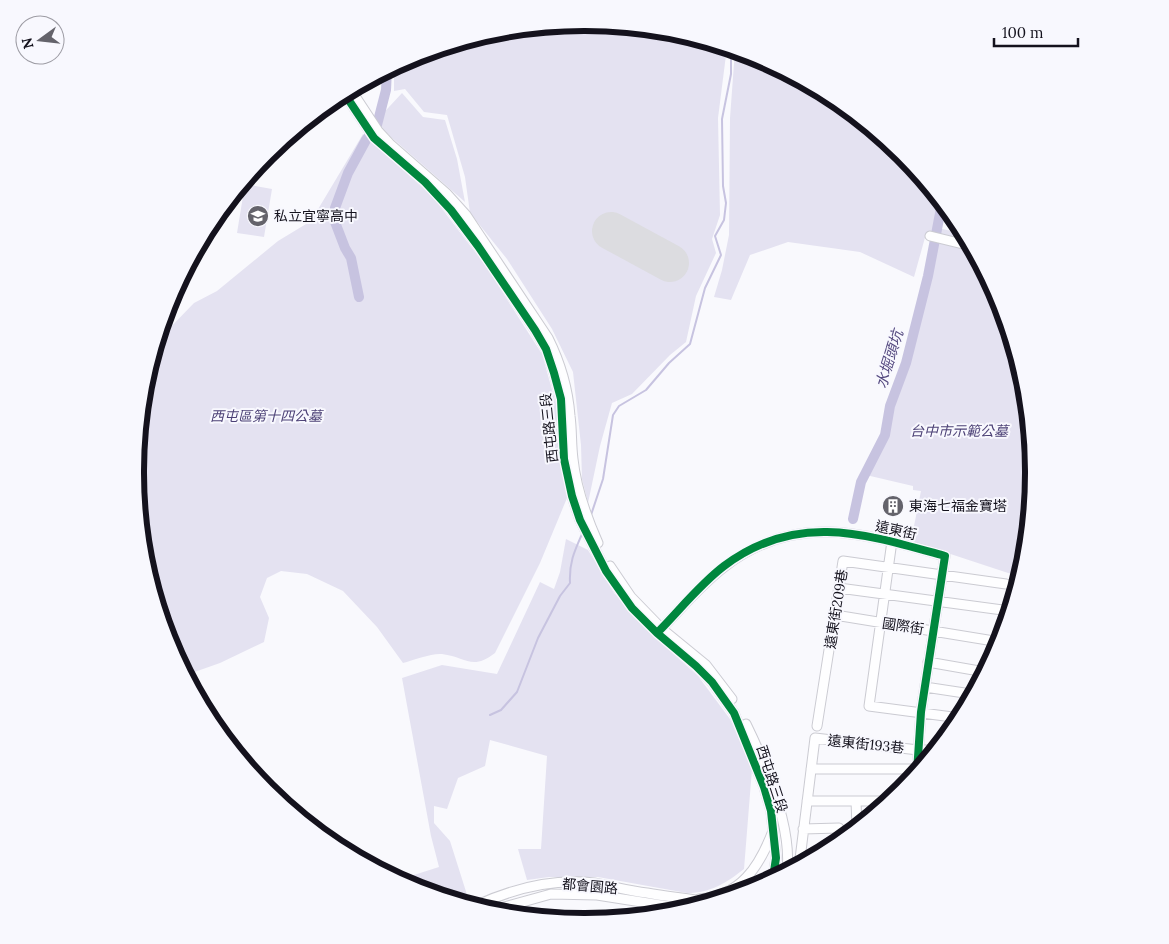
<svg xmlns="http://www.w3.org/2000/svg" width="1169" height="944" font-family="Lora,'Noto Sans TC',serif">
	<rect width="100%" height="100%" fill="#f9f9fd"/>
	<path fill="#e4e2f1" d="M585,23L672,31L726,47V55L718,118L720,215L712,239L716,253L696,296L686,342L670,355L632,394L612,403L600,446L588,503L582,479L581,445L573,372L552,329L507,259L470,213L465,177L447,115L424,112L405,89L394,91V67L413,57L497,31Z
		M735,50L757,57L834,98L903,154L945,206L938,228L965,234L1000,300L1025,385L1034,472L1025,560L1020,577L911,541L921,491L913,490V486L866,475L887,435L891,406L908,364L918,327L938,229L926,234L914,277L860,252L788,242L750,255L731,300L714,297L722,270L729,235L730,118Z
		M402,93L423,117L445,120L457,159L465,202L391,137L376,121Z
		M363,134L433,197L485,265L542,354L556,404L561,468L567,498L540,563L495,653C472,671 466,657 442,654C432,653 413,660 403,663L377,627L343,591L307,574L281,571L267,578L260,597L269,618L264,642L220,663L186,675L169,644L144,559L135,472L144,384L154,350L163,335L194,303L217,291L278,241L311,221Z
		M245,184L272,189L264,237L237,233Z
		M566,539L588,550L614,593L652,635L698,676L730,719L752,769L744,869C726,883 711,893 687,893L598,877H549L527,880L518,849H541L547,756L490,740L485,766L458,778L447,809L434,806V823L450,841L469,901L465,903L413,887V884L409,886L398,880L439,867L431,836L402,678L442,665L497,674L540,582L554,589L560,572Z"/>
	<g fill="none" stroke-linecap="round" stroke-linejoin="round">
		<path stroke="#c7c3e0" stroke-width="2" d="M591,515L603,479L613,415L619,406L646,390L669,363L690,344L705,288L721,255L715,236L724,220L726,203L723,186L722,119L731,74V49
			M490,715L501,710L517,692L538,638L560,596L570,583C569,563 574,552 582,534"/>
		<path stroke="#c7c3e0" stroke-width="10" d="M359,297L351,258L345,248L335,222V208L348,173L366,140L377,125L386,90L387,70
			M853,519L861,482L885,435L890,406L906,363L928,276L942,203"/>
		<path stroke="#dcdce0" stroke-width="38" d="M611,231L670,263"/>
		<g stroke="#cbcbd2" stroke-width="11">
			<path id="minor" d="M351,90L378,131L391,145L447,194L466,215L548,338C560,362 568,389 570,416C572,430 571,444 573,459C576,488 586,516 598,543
				M344,93L374,138L425,182L451,210L478,246L535,330L546,349L554,373L561,399L564,459L572,496L580,520L606,571L632,608L657,633L696,666L712,682L734,713L764,787L771,811L776,858L773,878
				M930,236L971,246
				M892,541L869,706L960,718
				M610,566L631,597L662,629L706,665L732,699
				M839,588L1010,611
				M835,615L1000,642
				M659,631C680,610 700,585 724,567C796,511 866,534 945,556L921,712L917,772
				M928,662L985,672
				M925,687L971,694V698
				M746,724C765,763 792,827 787,871
				M817,726L843,561L1006,584
				M811,769H917
				M807,801H889
				M856,801L857,827
				M803,829L839,828
				M811,858L800,859L815,738L918,750H935
				M699,899C741,896 759,867 773,831
				M475,906C512,889 552,878 594,883C612,886 629,891 647,893C667,897 688,898 708,902
				M490,911L551,894L597,895L686,909"/>
		</g>
		<use href="#minor" stroke="#fefeff" stroke-width="9"/>
		<g stroke="#f8f8fe" stroke-width="11">
			<path id="cycleway" d="M344,93L374,138L425,182L451,210L478,246L535,330L546,349L554,373L561,399L564,459L572,496L580,520L606,571L632,608L657,633L696,666L712,682L734,713L764,787L771,811L776,858L773,878
				M657,633C679,611 699,585 724,566C797,511 866,534 945,556L921,712L917,772"/>
		</g>
		<use href="#cycleway" stroke="#00873e" stroke-width="8"/>
	</g>
	<defs>
		<g id="school-disc" transform="scale(1.125)"><circle r="9.5" fill="#64636b" stroke="#f8f8fe"/><path d="M0-5L7-2L0 1L-7-2ZM-4 1L0 2.5L4 1V4Q0 6-4 4Z" fill="#fff"/></g>
		<g id="building-disc" transform="scale(1.125)"><circle r="9.5" fill="#64636b" stroke="#f8f8fe"/><path d="M-4-6H4V6H1V3H-1V6H-4ZM-2.5-4.3h1.7v1.8h-1.7ZM.8-4.3h1.7v1.8H.8ZM-2.5-1h1.7V.8h-1.7ZM.8-1h1.7V.8H.8Z" fill="#fff"/></g>
	</defs>
	<g fill-rule="evenodd">
		<use href="#school-disc" x="258" y="216"/>
		<use href="#building-disc" x="893" y="506"/>
	</g>
	<g text-anchor="middle" dominant-baseline="central" stroke-width="4" stroke-linejoin="round" paint-order="stroke">
		<g font-size="14" fill="#14121d" stroke="#f8f8fe" text-anchor="start">
			<text x="274" y="216">私立宜寧高中</text>
			<text x="909" y="506">東海七福金寶塔</text>
		</g>
		<g font-size="14" font-style="italic" fill="#4d4277" stroke="#f8f8fe">
			<text x="266" y="416">西屯區第十四公墓</text>
			<text x="959" y="431">台中市示範公墓</text>
		</g>
		<g font-size="14" fill="#14121d" stroke="#f8f8fe">
			<text transform="translate(549 428) rotate(-96)">西屯路三段</text>
			<text transform="translate(896 530) rotate(13)">遠東街</text>
			<text transform="translate(836 609) rotate(-81)">遠東街209巷</text>
			<text transform="translate(903 626) rotate(9)">國際街</text>
			<text transform="translate(866 744) rotate(6)">遠東街193巷</text>
			<text transform="translate(772 779) rotate(72)">西屯路三段</text>
			<text transform="translate(590 886) rotate(5)">都會園路</text>
		</g>
		<g font-size="15" font-style="italic" fill="#554a80" stroke="#f8f8fe">
			<text transform="translate(889 359) rotate(-73)">水堀頭坑</text>
		</g>
	</g>
	<path d="M0 0H1169V944H0ZM584 31H585A440 440 0 0 1 1025 471V473A440 440 0 0 1 585 913H584A440 440 0 0 1 144 473V471A440 440 0 0 1 584 31Z" fill="#f8f8fe" fill-rule="evenodd"/>
	<path fill="none" stroke="#14121d" stroke-width="6" d="M584 31H585A440 440 0 0 1 1025 471V473A440 440 0 0 1 585 913H584A440 440 0 0 1 144 473V471A440 440 0 0 1 584 31Z"/>
	<g transform="translate(40 40) rotate(255)"><circle r="24" fill="#f8f8fe" stroke="#9d9ca4"/>
	<path d="M0-4L9 19L0 12L-9 19Z" fill="#64636b"/>
	<text y="-8" font-size="14" font-weight="bold" text-anchor="middle" fill="#14121d">N</text>
	</g>
	<path d="M994 38v8h84v-8" fill="none" stroke="#14121d" stroke-width="2.5"/>
	<text x="1002" y="38" font-size="15" fill="#14121d" stroke="#f8f8fe" stroke-width="4" paint-order="stroke">100 m</text>
</svg>
